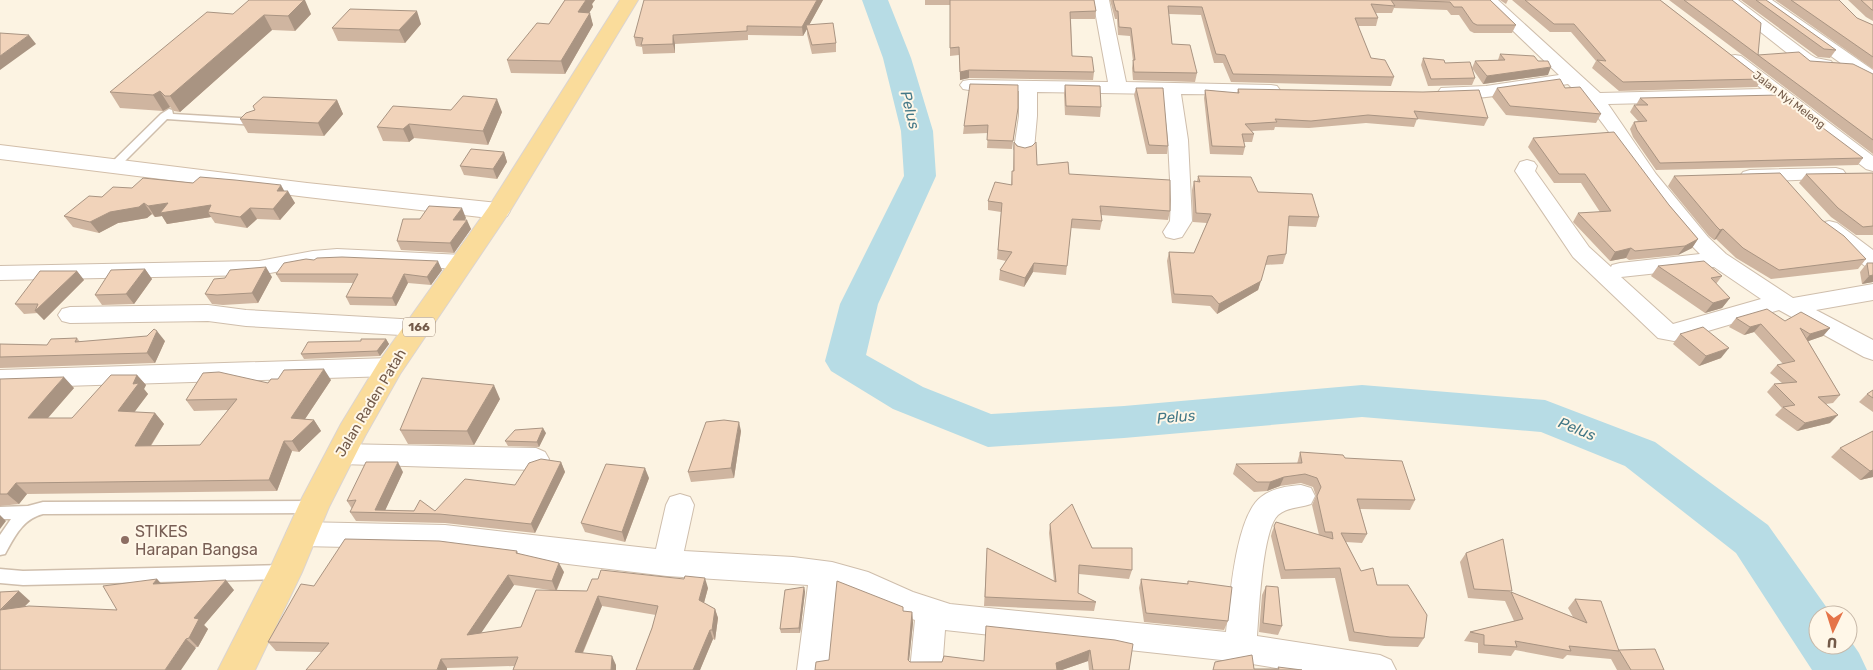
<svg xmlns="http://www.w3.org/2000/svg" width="1873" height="670" font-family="Rubik,sans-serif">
	<rect width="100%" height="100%" fill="#fcf3e2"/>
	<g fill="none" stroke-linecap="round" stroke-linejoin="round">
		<path fill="#b7dce5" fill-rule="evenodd" d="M862,0H888L911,58L933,131L936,176L878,304L866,355L923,387L991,414L1124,406L1362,385L1545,400L1655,442L1768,525L1832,615H1818V645H1848V637L1859,653L1867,670H1812L1736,553L1625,466L1541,432L1362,417L1124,438L988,447L893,409L831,371L825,361L840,304L904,176L901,131L883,58Z"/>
		<g stroke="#cfbeac" stroke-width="3">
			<path id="lane" d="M169,109L172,110L173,114L256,119L261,122L256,125L167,119L118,168H110L109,166L110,164L161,114Z
				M313,501L318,503L320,507L318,511L313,513L43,514C23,519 15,536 5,554L0,555V535L11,519H0V507L28,506L43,502Z
				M285,565L290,567L293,572L290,577L285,579L23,585L0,583V569L23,571Z"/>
		</g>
		<g stroke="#cfbeac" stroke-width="2">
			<path id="street" d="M1093,0H1109L1126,82L1271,85L1277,86L1280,90L1277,94L1271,95L1181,94L1188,140L1192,221L1182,237L1174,239L1166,237L1163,232L1170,221L1171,200L1168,140L1163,94L1037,92V116L1034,149L1031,153L1024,155L1017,153L1014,149L1019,116V91L969,90L963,89L960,85L963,81L969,80L1108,82Z
				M1481,0H1498L1600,93L1762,89L1726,60L1729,56L1735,55L1741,56L1873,156V171L1866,169L1776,100L1608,104L1656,174L1708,237L1726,254L1793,298L1873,284V300L1816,310L1873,340V360L1864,357L1779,310L1674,341L1658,338L1573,257L1515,171L1520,162L1527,160L1534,162L1537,166L1535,171L1589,247L1611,267L1612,265L1620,263L1700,254C1648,204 1620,133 1568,84C1535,89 1472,104 1441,96L1438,92L1441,88L1486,86L1559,75ZM1714,267L1761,299L1673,324L1621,277Z
				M1720,0H1738L1811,55L1816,58L1831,61L1834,65L1831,69L1825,70L1805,67Z
				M1753,0H1772L1873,70V83L1867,82Z
				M1836,168L1843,170L1846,174L1843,178L1750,182L1743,180L1740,176L1743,172L1750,170Z
				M1829,221L1837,223L1873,250V268L1865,266L1821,233L1818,228L1821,223Z
				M337,249L463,255L471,257L474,262L471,267L463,269L337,263L313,265L259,275L0,280V266L259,261L313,251Z
				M208,305L246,310L418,320L426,322L430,328L426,334L418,336L246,326L208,321L70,323L62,321L58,315L62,309L70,307Z
				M390,358L399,361L402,367L399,373L390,376L0,388V370Z
				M341,444L536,448L545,452L549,459L545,466L536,470L341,464L332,461L328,454L332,447Z
				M1301,485L1311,488L1315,496L1311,504C1300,508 1287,507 1278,515C1262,530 1259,612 1257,636L1380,655L1391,660L1396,670H1288L1240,662L945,630L942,670H910L915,620C888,611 864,597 837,589L829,670H797L808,585L667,576L445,549L300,546L290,542L286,534L290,526L300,522L445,525L656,549L666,505L670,497L680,494L690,497L694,505L684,551L793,557L832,562L868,572L913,592L950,604L1226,632C1230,600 1235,517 1261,497C1272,488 1288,486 1301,485Z"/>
		</g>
		<g stroke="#d2bea9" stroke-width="2">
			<path id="secondary" d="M0,145L307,183L498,203L507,206L510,211L507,216L498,219L307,197L0,159Z"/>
		</g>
		<g stroke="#dbd4d0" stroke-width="2">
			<path id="primary" d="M620,0H638L510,211L400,374L365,436L329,507L302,572L255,670H218L271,566L302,498L341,424L380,360L488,208Z"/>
		</g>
		<use href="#lane" fill="#fff" fill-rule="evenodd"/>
		<use href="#street" fill="#fff" fill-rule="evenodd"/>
		<use href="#secondary" fill="#fff" fill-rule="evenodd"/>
		<use href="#primary" fill="#fadc9b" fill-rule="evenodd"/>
	</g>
	<path fill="#cfb5a0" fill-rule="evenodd" d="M565,0H595L592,4L593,7L589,13L593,25L565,74L511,73L507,60L549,24Z
		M823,0L809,25L836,43V52L812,54L807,34V29L803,36L748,35V40L675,44V53L643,54L642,47L636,46L634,37Z
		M925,0H1094L1096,11L1095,19H1071L1072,56L1094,72L1093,80L969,78L960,80L959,55L950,56V5H925Z
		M1110,0H1490L1516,25L1512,33H1474L1470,31L1459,15H1451L1447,10L1394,8L1392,13H1376L1378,18L1376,26H1358L1371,58L1394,77L1391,86L1231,82L1223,63H1214L1201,15L1169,14L1172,44L1197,73L1195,82L1133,80L1132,68L1133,61L1130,36L1118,35L1117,19H1115Z
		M1500,0H1508L1506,4Z
		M1512,0H1660L1762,79L1757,87L1619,91L1592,68L1596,61L1571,32H1550Z
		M1669,0H1732L1758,55L1753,63Z
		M1741,0H1766L1836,50L1830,58L1818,57Z
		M1775,0H1839L1857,18L1873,25V69Z
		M1848,0H1873V21L1866,17Z
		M233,14H311L295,31L272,30L180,112L174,111L170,107L163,111L120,108L110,92Z
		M421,24L405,43L338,41L332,28Z
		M1500,54L1548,75L1483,84L1472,68L1475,61L1498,60Z
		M1758,55L1810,61L1873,74V154L1753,63Z
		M1423,58L1475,78L1472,85L1428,86L1421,65Z
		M1065,85L1101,107L1100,117L1065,115L1064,94Z
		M1136,88L1168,146L1167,154H1147L1134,95Z
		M1497,88H1565L1601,114L1596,123L1506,115L1492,97Z
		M1238,89L1488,118L1484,126L1417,119L1414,127L1366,123L1309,128L1275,127L1274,130L1252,131L1254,134L1252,142H1244L1245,147L1243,155L1210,154L1204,98L1205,90L1237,93Z
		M1640,98L1863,158L1858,165L1656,170L1633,137L1630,129L1634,122L1638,121L1630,112L1634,105H1636Z
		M337,100L343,114L324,136L248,133L240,119Z
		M1018,108L1012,149L987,148L988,133L963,134L964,126Z
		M451,110L502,112L488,145L414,138L409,142L383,141L377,127Z
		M1533,138L1669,205L1698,239L1692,248L1678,255L1629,260L1626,258L1610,261L1573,222L1578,213L1600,212L1581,183H1554L1528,147Z
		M1014,142L1037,165L1069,174L1170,211L1168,220L1101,215L1102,221L1100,230L1071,228L1066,275L1033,272L1024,287L999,280L1000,270L1006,261L997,259L1001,212L988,210V201L1011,185L1012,171H1013Z
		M504,152L507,162L497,179L464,175L460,166Z
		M1873,173V235H1856L1831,217L1799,183L1806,174Z
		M1198,176L1258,192L1319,217L1316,227L1288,226L1286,254L1283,264L1265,265L1258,290L1217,314L1210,306L1172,303L1167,261L1169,252L1194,253L1207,223L1193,222L1192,190L1194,181H1197Z
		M1674,176L1822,220L1866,259L1858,269L1771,279L1736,258L1716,239L1714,240L1709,236L1668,186Z
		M132,188L285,191L295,203L280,220L257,219L247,228L215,223L211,217L167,224L162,216L155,217L152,214L147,218L118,223L99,233L73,227L64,216L102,197Z
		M466,218L465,220L471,229L454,253L401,250L397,241Z
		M1867,263H1873V283V282L1862,284L1860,272Z
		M1658,266L1722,276L1716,284L1730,298L1722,308L1705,313L1651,276Z
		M145,269L152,279L134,304L102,305L95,295Z
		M442,270L431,285L408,283L396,306L350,305L346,297L353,283L281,282L276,274Z
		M77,271L84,280L44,320L38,313L24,314L15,304Z
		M272,277L258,303L223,305L212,304L205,294Z
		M1736,318L1785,321L1830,328L1823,336L1808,341L1840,395L1833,403L1826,404L1830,423L1797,431L1775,415L1782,408L1767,392L1774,384L1782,383L1770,373L1777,365L1783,364L1754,332L1744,335L1729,327Z
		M1680,334L1721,358L1699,366L1673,344Z
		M77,338L80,342L165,341L155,363L0,368V344L47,345Z
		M386,339L389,344L380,356L304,359L301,354Z
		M137,375L146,385L144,389L148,394L134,412L155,413L164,424L151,446L200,445L228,410L194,411L186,400L268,383L331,380L305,419L314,420L321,431L299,452L292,451L277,491L27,494L19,504L0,506V379L74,388L48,418H72Z
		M1873,390V412L1859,402L1867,394Z
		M500,399L474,445L408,444L400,430Z
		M741,431L734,478L691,482L688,472Z
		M1873,431V477L1860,480L1831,457L1840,448Z
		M546,433L539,447L508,446L505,441Z
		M1300,452L1345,458L1415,500L1410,510L1360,509L1367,534L1362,543L1346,542L1361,571L1377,585L1424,638L1418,647L1385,646L1349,641L1335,578L1281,579L1271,536L1272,532L1276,522L1319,535L1312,505L1316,496L1313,487L1301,483L1280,486L1267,491L1254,492L1233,474L1236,464H1297Z
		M561,462L565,472L535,533L445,523L356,521L350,512L352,509L347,501L403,472L385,510L435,511L515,485Z
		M649,478L625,542L585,532L581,523Z
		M1050,524L1132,570L1129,579L1079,574L1078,593L1096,602L1094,611L984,606L987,548L1054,581L1049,533Z
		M517,551L518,553L564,572L557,590L587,591L708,588L704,603L715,609L718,618L715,640L713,639L700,670H636L652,628L656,615L602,606L583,653L616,665V670H513L514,666L447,668L322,652L276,651L268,642L314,586ZM514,585L550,590L521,627L480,633Z
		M1466,553L1511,592L1573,617L1568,608L1575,599L1619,651L1664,670H1617L1611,659L1567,655L1563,659L1515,650L1511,656L1478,653V643L1464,641L1470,632L1514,621L1505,601L1468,598L1460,562Z
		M157,579L161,584L234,590L204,625L208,629L198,647L0,670V592L30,601L24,607L117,610Z
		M1141,579L1187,584L1188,581L1228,621L1224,630L1144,622L1139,588Z
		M1266,586L1282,626L1278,635L1259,632L1262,595Z
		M804,587L805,592L800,633H781L780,629Z
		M903,611L912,612L913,623L909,661L910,662L984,661L1115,640L1129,670H1089L1088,661L1062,670H815Z"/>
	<path fill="#a99482" d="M304,0H305L311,14L295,31L288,16Z
		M586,0H595L592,4L593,7L581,25L578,12Z
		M817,0H823L807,29L806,25L807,29L803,36L802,27Z
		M417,11L421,24L405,43L399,30Z
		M590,13L593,25L565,74L561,61Z
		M264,15L272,30L180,112L170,96Z
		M29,35L36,44L0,70V56Z
		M673,35L675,44V53L673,44Z
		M1551,67L1548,75L1483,84L1487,76Z
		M969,70V78L960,80V72Z
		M160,91L170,107L163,111L153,95Z
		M497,99L502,112L488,145L483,131Z
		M337,100L343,114L324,136L318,123Z
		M409,124L414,138L409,142L403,129Z
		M504,152L507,162L497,179L493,169Z
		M281,185L286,194L288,191L295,203L280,220L273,209L277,191Z
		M144,203L152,214L147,218L118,223L99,233L90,222L110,212Z
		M168,203L211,205L208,212L211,217L167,224L162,216L155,217L148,206Z
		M250,208L257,219L247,228L240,217Z
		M462,208L466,218L457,229L453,220Z
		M467,220L471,229L454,253L450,243Z
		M1723,229L1716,239L1714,240L1720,230Z
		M1698,239L1692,248L1678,255L1685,246Z
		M1631,248L1626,258L1610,261L1615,252Z
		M438,261L442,270L431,285L427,277Z
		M1034,263L1033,272L1024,287L1025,278Z
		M266,267L272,277L258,303L252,293Z
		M145,269L152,279L134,304L126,294Z
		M77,271L84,280L44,320L35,311Z
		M404,274L408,283L396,306L392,298Z
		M1873,275V282L1862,284L1869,276Z
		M1261,281L1258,290L1217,314L1219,304Z
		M1730,298L1722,308L1705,313L1713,303Z
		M1761,324L1754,332L1744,335L1750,327Z
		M1830,328L1823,336L1803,343L1810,334Z
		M157,331L165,341L155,363L147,353Z
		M386,339L389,344L380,356L377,351Z
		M1729,348L1721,358L1699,366L1706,356Z
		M324,369L331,380L299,428L291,418Z
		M137,375L146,385L144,389L148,394L127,422L118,411Z
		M64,377L74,388L39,428L28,418Z
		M494,385L500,399L474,445L467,431Z
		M155,413L164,424L144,456L135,446Z
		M1838,415L1830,423L1797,431L1805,423Z
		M314,420L321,431L299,452L292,441Z
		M739,422L741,431L734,478L731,468Z
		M543,428L546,433L539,447L537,442Z
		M284,441L292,451L277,491L269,480Z
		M398,462L403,472L384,513L375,510Z
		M561,462L565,472L535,533L531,524Z
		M645,468L649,478L625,542L622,532Z
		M1873,470V477L1860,480L1870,471Z
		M1284,477L1280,486L1267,491L1270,482Z
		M16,483L27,494L19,504L7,494Z
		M0,515L6,521L0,529Z
		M559,563L564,572L556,591L552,581Z
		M508,575L514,585L473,645L467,635Z
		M705,578L708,588L702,610L699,600Z
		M157,579L166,589L153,584Z
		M226,580L234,590L204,625L208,629L198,647L189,638L194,618Z
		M804,587L805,592L800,633L799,628Z
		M19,591L30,601L11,620L0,611Z
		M598,596L602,606L579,661L575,652Z
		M715,609L718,618L715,640L712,630Z
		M912,612L913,623L908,670V660Z
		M710,630L713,639L700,670H693Z
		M186,639L196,648L181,670H165Z
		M1090,650L1088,661L1062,670H1055L1056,663Z
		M612,656L616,665V670H611Z
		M441,659L447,668V670H437Z"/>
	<path fill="#f1d3ba" stroke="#a99482" d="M249,0H304L288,16L264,15L170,96H165L160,91L153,95L110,92L207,12L233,14Z
		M565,0H586L578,12L590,13L561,61L507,60L537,23L549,24Z
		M644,0H817L802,27L747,26V31L673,35V44L641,45L643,38L634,37Z
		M950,0H1094L1096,11L1070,12L1072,56L1092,57L1094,72L969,70L960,72L959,47L950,48Z
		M1113,0H1490L1516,25H1477L1473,23L1462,7H1454L1450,2L1391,0L1395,6L1371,4L1378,18H1355L1371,58L1385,60L1394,77L1233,74L1225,55L1216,54L1202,7L1168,6L1172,44L1190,45L1197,73L1134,72L1133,60H1135L1131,28L1119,27L1118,11H1116Z
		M1525,0H1660L1762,79L1623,82L1597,60L1606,61L1574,24H1554Z
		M1684,0H1732L1761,23L1758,55Z
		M1756,0H1766L1836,50L1824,49Z
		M1791,0H1839L1857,18L1873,25V57Z
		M1861,0H1873V10H1872Z
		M350,9L417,11L399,30L332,28Z
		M833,23L836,43L812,45L806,25Z
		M0,33L29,35L0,56Z
		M1799,52L1810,61L1853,64L1873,74V140L1758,55Z
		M1500,54L1534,56L1538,61H1548L1551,67L1487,76L1475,61L1505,60Z
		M1423,58L1444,60L1445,63L1470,62L1475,78L1431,79Z
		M1560,79L1565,88L1580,87L1601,114L1510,106L1497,88Z
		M970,84L1018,85V108L1013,141L987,140L988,125L964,126Z
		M1065,85L1100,86L1101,107L1066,106Z
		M1136,88H1163L1168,146L1149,145Z
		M1238,89L1423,92L1479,90L1488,118L1414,111L1418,119L1368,115L1311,121L1275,119L1277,122L1245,124L1254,134H1242L1245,147L1212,146L1205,90L1239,93Z
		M1779,95L1863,158L1660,163L1637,130L1634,122L1647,121L1634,105H1648L1640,98Z
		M463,96L497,99L483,131L409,124L403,129L377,127L393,106L451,110Z
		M263,97L337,100L318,123L240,119L246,113L255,110L253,106Z
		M1614,132L1669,205L1698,239L1685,246L1635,251L1631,248L1615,252L1578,213L1611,211L1585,174H1559L1533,138Z
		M1014,142L1017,146L1025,148L1032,146L1036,142L1037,165L1068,162L1069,174L1170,180V211L1100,206L1102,221L1072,219L1067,266L1034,263L1025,278L1000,270L1012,252L998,250L1002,203L988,201L995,182L1012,185V171H1014Z
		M471,149L504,152L493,169L460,166Z
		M1780,173L1822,220L1844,236L1866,259L1779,270L1743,248L1723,229L1720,230L1716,226L1674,176Z
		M1873,173V226L1863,227L1838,208L1806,174Z
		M1198,176L1251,177L1258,192L1312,194L1319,217L1289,216L1286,254L1268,256L1261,281L1219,304L1212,296L1174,294L1169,252L1194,253L1211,214L1196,213L1194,181L1200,182Z
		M200,177L235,180L281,185L277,191H288L273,209L250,208L240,217L208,212L211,205L160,213L168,203L148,206L144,203L139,207L110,212L90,222L64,216L89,196L102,197L113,187L132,188L143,178L193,183Z
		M429,206L462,208L453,220H467L450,243L397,241L403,219H420Z
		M342,257L438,261L427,277L404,274L392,298L346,297L358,274H276L284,263L306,259L314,260L317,258Z
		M1704,261L1722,276L1711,278L1730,298L1713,303L1658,266Z
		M1867,263H1873V275L1869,276Z
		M266,267L252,293L217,295L205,294L214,279L225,278L230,270Z
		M145,269L126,294L95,295L111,270Z
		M40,271H77L35,311L38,304H15Z
		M1767,309L1785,321L1801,312L1830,328L1810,334L1800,328L1840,395L1818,397L1838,415L1805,423L1783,407L1795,405L1774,384L1797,382L1777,365L1795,361L1761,324L1750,327L1736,318Z
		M1703,327L1729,348L1706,356L1680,334Z
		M154,329L157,331L147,353L0,357V344L47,345L51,339L77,338L75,342L147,336Z
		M361,339H386L377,351L301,354L308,342L361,341Z
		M324,369L291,418L314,420L292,441H284L269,480L16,483L7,494H0V379L64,377L28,418H72L111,375H137L133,384L139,383L118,411L155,413L135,446L200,445L237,399L186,400L203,373L219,372L268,383L271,379H278L284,370Z
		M422,378L494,385L467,431L400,430Z
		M1873,390V398L1867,394Z
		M724,420L739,422L731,468L688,472L706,422Z
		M543,428L537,442L505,441L515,430Z
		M1873,431V470L1870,471L1840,448Z
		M1300,452L1343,455L1345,458L1402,461L1415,500L1357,499L1367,534L1341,533L1361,571L1373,568L1377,585H1408L1427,615L1424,638L1390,637L1354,632L1340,568L1285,570L1274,526L1276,522L1333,539L1332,532H1325L1317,496L1321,487L1317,478L1305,474L1284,477L1270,482H1257L1236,464L1302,463Z
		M541,459L561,462L531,524L440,514L350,512L356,500L347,501L366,462H398L375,510L414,511L420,500L435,511L465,479L515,485L529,463Z
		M606,464L645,468L622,532L581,523Z
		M1072,504L1092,548H1132V570L1079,565L1078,593L1096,602L985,597L987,548L1056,582L1050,524Z
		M345,539L439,541L517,551L516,553L559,563L552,581L508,575L467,635L521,627L536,590L587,591L592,579H598L601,570L684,579L685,576L705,578L699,600L715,609L712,630H710L693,670H636L652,628L658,606L598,596L575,652L612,656L611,670H513L518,657L441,659L437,670H306L329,643L268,642L301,584L314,586Z
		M1503,539L1512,591L1474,589L1466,553Z
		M157,579L153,584L226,580L194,618L199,619L189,638L186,639L165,670H0V610L29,606L117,610L103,586Z
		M1141,579L1188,584V581L1232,587L1228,621L1146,613Z
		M837,581L903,607V611L912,612L908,660L910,662H942L944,656L984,661L986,626L1115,640L1133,644L1129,670H1093L1090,650L1056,663L1057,670H815L816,662L829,660Z
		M1266,586L1278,587L1282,626L1263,623Z
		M804,587L799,628L780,629L785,590Z
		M19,591L0,610V592Z
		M1511,592L1587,623L1575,599L1601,601L1619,651L1569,646L1571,651L1515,641L1517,647L1484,645V635L1470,632L1523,619Z
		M1655,649L1664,670H1631L1619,650Z
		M1252,655L1254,669H1279L1278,667L1302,670H1213L1215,662Z"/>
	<circle fill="#8d6e63" stroke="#fff7e8" stroke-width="2" cx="125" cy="540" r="5"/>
	<g text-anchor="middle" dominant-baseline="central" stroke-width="4" stroke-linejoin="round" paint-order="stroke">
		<g font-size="11" fill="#735a49" stroke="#fff7e8">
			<text transform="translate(1789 100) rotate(37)">Jalan Nyi Meleng</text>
		</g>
		<rect fill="#fff7e8" stroke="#9d8979" stroke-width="1" x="403" y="317.5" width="32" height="19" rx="4"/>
		<g font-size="12" font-weight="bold" fill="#735a49">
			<text x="419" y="327">166</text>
		</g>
		<g font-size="14" fill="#735a49" stroke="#fff7e8">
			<text transform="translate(371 403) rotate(-59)">Jalan Raden Patah</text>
		</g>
		<g font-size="15" font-style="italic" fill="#437887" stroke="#fff7e8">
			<text transform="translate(910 110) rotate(76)">Pelus</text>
			<text transform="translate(1176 417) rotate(-5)">Pelus</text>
			<text transform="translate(1577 429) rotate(22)">Pelus</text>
		</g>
		<g font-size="16" fill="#785e54" stroke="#fff7e8" text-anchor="start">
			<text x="135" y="531">STIKES<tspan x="135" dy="18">Harapan Bangsa</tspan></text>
		</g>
	</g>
	<g transform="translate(1833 630) rotate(184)"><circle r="24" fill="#fff7e8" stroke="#c7b8a8"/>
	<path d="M0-4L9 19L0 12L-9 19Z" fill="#e57448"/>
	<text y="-8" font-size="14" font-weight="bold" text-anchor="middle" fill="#735a49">U</text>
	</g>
</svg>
